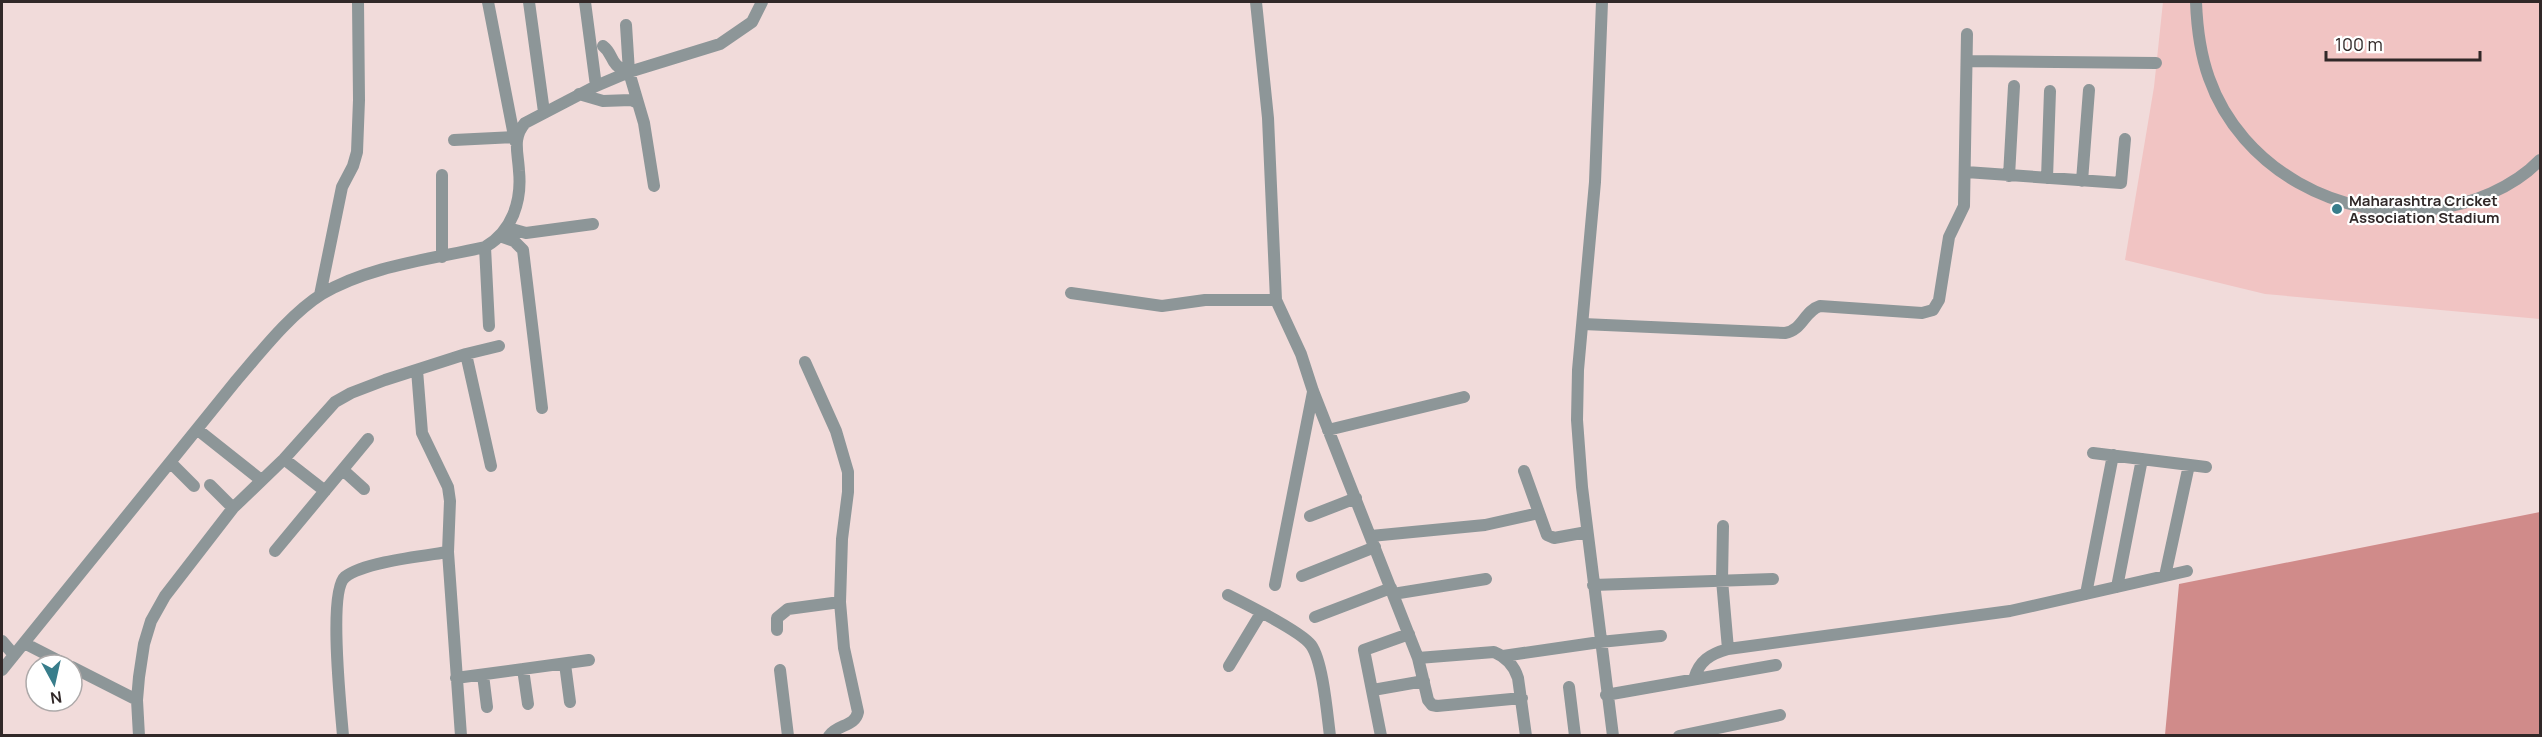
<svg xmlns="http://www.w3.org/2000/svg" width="2542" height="737" font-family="Manrope,sans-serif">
	<rect width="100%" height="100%" fill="#f1dbda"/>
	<path fill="#f1c4c3" d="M2163,2H2540V319L2265,294L2125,260L2154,87Z"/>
	<path fill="#d08b8a" d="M2540,512V735H2165L2179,584Z"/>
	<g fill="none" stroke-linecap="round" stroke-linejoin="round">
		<path stroke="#8d9698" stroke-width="12" d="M488,2L515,141
			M529,2L544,112
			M585,2L596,86
			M1256,2L1268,118L1276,300L1301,354L1313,391L1418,658L1428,700L1432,705L1437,706L1522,698
			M1602,2L1595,182L1578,370L1577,420L1582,487L1613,736
			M2196,2C2197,28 2200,53 2209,78C2241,169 2341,223 2434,209C2472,204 2513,188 2540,160
			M626,25L629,72L644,123L654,186
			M603,46C615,55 608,65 629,72
			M1967,61L2156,63
			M579,94L603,101L631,100L638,103
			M454,140L515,137
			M1966,172L2121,183L2125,139
			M442,175V257
			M2009,176L2014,86
			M2047,178L2050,91
			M2082,181L2089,90
			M508,228L526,233L593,224
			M500,236L514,241L523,250L542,408
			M485,247L489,326
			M1071,293L1162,306L1205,300H1276
			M320,295L342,187L353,166L357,152L359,100L358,2
			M1583,324L1785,333C1803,330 1804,311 1820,306L1922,313L1933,310L1939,300L1949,237L1964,206L1967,34
			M466,354L491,466
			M805,362L836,431L848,472V492L842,539L840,602L844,648L858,712C855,727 837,724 829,736
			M417,370L422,433L448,487L450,501L448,552L461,736
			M198,430L261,480
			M1328,430L1464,397
			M2093,453L2206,467
			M284,459L325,491
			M171,463L194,486
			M343,470L364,489
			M1524,471L1547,535L1554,538L1587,532
			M210,485L233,508
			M1310,516L1356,498
			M1723,526L1722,580L1728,649
			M1371,536L1485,525L1539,513
			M275,551L368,439
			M1302,576L1375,547
			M2165,576L2189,465
			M1275,585L1313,392
			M1593,585L1773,579
			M2117,587L2142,459
			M1393,594L1486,579
			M2086,594L2113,455
			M1228,595C1246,604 1302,632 1311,645C1323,662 1327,713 1330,736
			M1315,617L1391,588
			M777,630V618L788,609L840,602
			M2,641L14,655
			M24,643L67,665
			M1503,656L1600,642L1661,636
			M1418,658L1494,652C1506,657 1514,665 1518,678L1526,736
			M565,664L570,702
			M1229,666L1261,613
			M72,667L137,700
			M523,669L528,704
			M2,670L235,382C260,353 290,314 322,294C368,266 433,259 485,247C512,232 522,201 519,171C518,152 512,138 525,123L596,86L629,72L720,44L752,22L762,2
			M780,670L788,736
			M483,675L487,707
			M456,678L589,660
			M1694,679C1699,661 1710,654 1728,649L2010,611L2187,571
			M1569,687L1575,736
			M1373,690L1424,681
			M1606,695L1776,665
			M139,736L137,700L139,677L144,644L151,621L165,596L233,508L284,459L335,402L351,393L385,380L466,354L499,346
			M343,736C341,710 328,591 345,577C364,562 423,556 448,552
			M1381,736L1364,650L1409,634
			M1679,736L1780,715"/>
	</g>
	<circle fill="#387d8b" stroke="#fff" stroke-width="2" cx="2337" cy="209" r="6"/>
	<g text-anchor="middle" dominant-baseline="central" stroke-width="4.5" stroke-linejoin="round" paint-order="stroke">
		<g font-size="15" font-weight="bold" fill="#312828" stroke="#fff" text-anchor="start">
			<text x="2349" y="200">Maharashtra Cricket<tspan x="2349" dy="17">Association Stadium</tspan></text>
		</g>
	</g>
	<rect width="2542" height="737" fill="none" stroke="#312828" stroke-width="6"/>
	<g transform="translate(54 683) rotate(172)"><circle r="28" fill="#ffffff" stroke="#ada9a9" stroke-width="1.5"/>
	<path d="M0-4.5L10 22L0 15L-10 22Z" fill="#387d8b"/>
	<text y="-9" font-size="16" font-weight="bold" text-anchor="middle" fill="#312828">N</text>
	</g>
	<path d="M2326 51v9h154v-9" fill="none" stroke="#312828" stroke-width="3"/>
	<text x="2335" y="51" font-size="18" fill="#312828" stroke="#ffffff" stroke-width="4.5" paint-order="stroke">100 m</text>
</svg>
